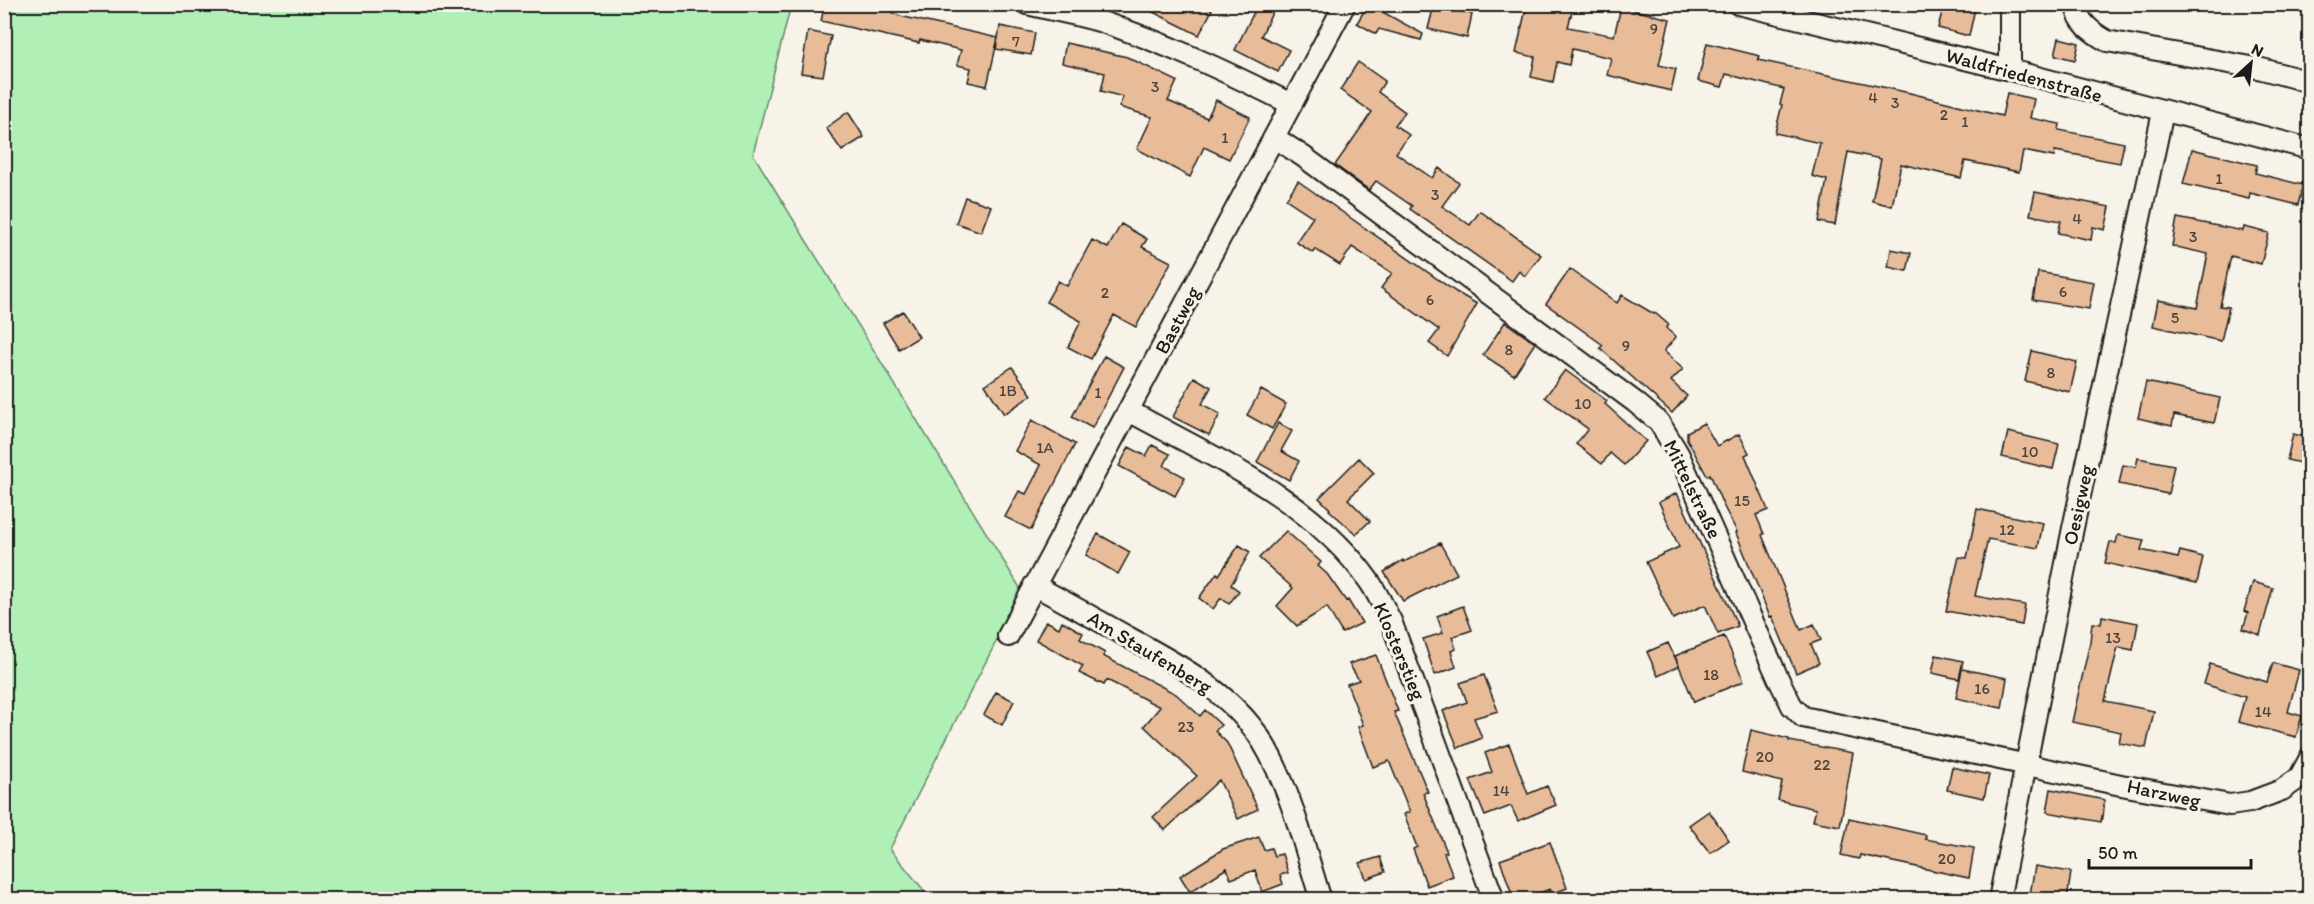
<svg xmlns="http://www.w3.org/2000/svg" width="2314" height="904" font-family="Itim,sans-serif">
	<rect width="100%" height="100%" fill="#f7f3e8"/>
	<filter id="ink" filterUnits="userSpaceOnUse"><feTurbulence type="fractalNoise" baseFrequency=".0167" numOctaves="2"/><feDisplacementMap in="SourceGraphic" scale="12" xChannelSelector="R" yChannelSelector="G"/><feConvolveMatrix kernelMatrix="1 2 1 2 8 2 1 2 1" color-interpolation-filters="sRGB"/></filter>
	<g filter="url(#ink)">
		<path fill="#b0f0b7" stroke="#66866a" stroke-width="1.5" d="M5,5H791L753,154L1022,591L890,849L931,899L5,900Z"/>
		<path fill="#e8bc98" stroke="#1c1c1c" stroke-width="1.5" d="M825,4H895L893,13L900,16L998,38L987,86L968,82L971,68L957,65L961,50L920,40L919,43L821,21Z
			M1137,4H1202L1212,10L1199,35Z
			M1258,4L1273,11L1261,36L1289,50L1278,72L1235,50Z
			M1368,4L1423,34L1421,40L1379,29L1376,34L1357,23Z
			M1527,4H1574L1568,27L1614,36L1621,7L1670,19L1659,65L1676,69L1671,91L1607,75L1611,58L1572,49L1569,65L1557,62L1553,82L1531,77L1535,57L1516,53Z
			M1944,4H1976L1969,36L1938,28Z
			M1434,5L1472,14L1467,38L1428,29Z
			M1000,26L1035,33L1031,55L996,49Z
			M808,31L831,36L823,76L801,73Z
			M2059,38L2079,43L2075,60L2055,55Z
			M1066,43L1127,57L1177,81L1168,101L1207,118L1216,100L1250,117L1229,159L1204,147L1190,177L1137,149L1152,117L1119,107L1123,97L1101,91L1105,73L1062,63Z
			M1707,43L1760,56L1758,60L1910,93L2002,116L2007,93L2034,99L2030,118L2060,124L2059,130L2124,143L2120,163L2055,151L2054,157L2023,151L2019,172L1965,161L1961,178L1901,164L1892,206L1872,201L1881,159L1848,152L1835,225L1819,222L1827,180L1812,176L1820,143L1775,133L1782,105L1780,104L1784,89L1726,74L1722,87L1698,81Z
			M1358,62L1385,81L1378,92L1405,112L1395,125L1409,135L1396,153L1432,178L1439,168L1459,183L1442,206L1470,225L1480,211L1541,255L1525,276L1519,271L1512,281L1410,209L1412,206L1376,181L1369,190L1335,165L1372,112L1340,90Z
			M848,112L864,137L842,151L826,128Z
			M2192,149L2257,165L2255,173L2303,185L2298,205L2250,193L2249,199L2183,184Z
			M1298,181L1456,292L1477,304L1447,356L1429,343L1439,330L1381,288L1392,273L1352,247L1340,265L1315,249L1313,253L1296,242L1313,217L1286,199Z
			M2035,192L2110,207L2105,230L2093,227L2091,240L2058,233L2061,221L2030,215Z
			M965,197L991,206L981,232L956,223Z
			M2177,218L2243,231L2244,227L2269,233L2261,264L2231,256L2220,306L2229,307L2221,341L2153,326L2158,300L2197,308L2208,254L2172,246Z
			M1121,224L1147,239L1142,247L1171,262L1136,327L1114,315L1091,359L1068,347L1081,321L1046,302L1058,281L1067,286L1092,240L1108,248Z
			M1891,249L1911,253L1907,271L1888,267Z
			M1570,269L1617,303L1622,295L1654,314L1655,313L1669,325L1666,328L1676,337L1664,351L1683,369L1671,381L1687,396L1672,413L1600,348L1603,345L1546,304Z
			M2038,272L2094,282L2089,309L2033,300Z
			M903,311L919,337L899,349L883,323Z
			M1505,322L1535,343L1514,375L1483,355Z
			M2032,351L2077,362L2070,392L2025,381Z
			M1104,356L1124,367L1092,428L1072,417Z
			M1012,367L1032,395L1004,414L985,385Z
			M1565,370L1607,401L1605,404L1646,441L1624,465L1610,453L1602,464L1576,444L1588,429L1545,397Z
			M1194,377L1211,387L1202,404L1220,414L1209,435L1173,417Z
			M2146,382L2220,398L2214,423L2174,415L2172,426L2138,418Z
			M1261,390L1286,404L1272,429L1247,415Z
			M1032,420L1075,444L1031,530L1005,517L1019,491L1026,494L1041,465L1015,451Z
			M1278,423L1292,431L1281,451L1299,461L1289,480L1257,462Z
			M1704,423L1717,446L1739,434L1749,453L1745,455L1768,510L1756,515L1764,534L1762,535L1801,630L1814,624L1821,640L1811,644L1819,663L1796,673L1772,616L1770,617L1736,533L1737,532L1723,505L1710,474L1707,476L1687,439V432Z
			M2008,432L2059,444L2053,469L2002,457Z
			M2293,434L2310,438V465L2287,460Z
			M1152,445L1170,454L1164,466L1185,477L1175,496L1119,466L1129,447L1146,456Z
			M1359,458L1374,473L1348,499L1370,521L1356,534L1329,510L1330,509L1319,498Z
			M2138,458L2174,465L2168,494L2119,484L2123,465L2136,467Z
			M1677,493L1738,626L1718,634L1705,605L1673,619L1646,562L1679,547L1659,502Z
			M1977,509L2043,523L2038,548L1988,539L1975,596L2025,605L2022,625L1946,611L1959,557L1967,558Z
			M1286,531L1321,562L1318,566L1327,574L1346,601L1348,600L1362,623L1342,633L1327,607L1297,626L1277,606L1293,588L1259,558Z
			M1098,534L1130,552L1118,574L1086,555Z
			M2118,535L2144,540L2141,550L2178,558L2180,551L2203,557L2197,583L2105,563L2110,542L2116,543Z
			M1440,543L1457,574L1403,601L1384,572L1403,560L1404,562Z
			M1239,545L1250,552L1231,585L1239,591L1229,604L1221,598L1213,609L1199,598L1217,573L1219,575Z
			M2253,582L2273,588L2260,635L2243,629L2248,613L2244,611Z
			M1463,606L1472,630L1452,637L1456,649L1451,651L1456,667L1435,675L1423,639L1443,633L1437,616Z
			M2102,616L2138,623L2133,650L2118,647L2105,701L2154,711L2146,748L2119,743L2121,732L2072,722L2090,642L2092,623L2101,624Z
			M1046,621L1059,628L1062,621L1083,633L1080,639L1105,653L1103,656L1176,694L1200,716L1205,710L1221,725L1215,731L1227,743L1258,809L1238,819L1219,780L1165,830L1153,817L1197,776L1144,726L1160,707L1107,680L1104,685L1079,673L1083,666L1036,640Z
			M1724,636L1744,681L1694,702L1675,656Z
			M1668,643L1679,666L1658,676L1647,652Z
			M1376,655L1398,711L1394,712L1428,792L1423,793L1447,852L1444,853L1453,876L1427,886L1413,849L1417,847L1404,814L1410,812L1389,761L1373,767L1358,727L1363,725L1347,684L1359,680L1349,664Z
			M1936,655L1963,661L1959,679L1932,673Z
			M2273,663L2299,670L2288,712L2302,716L2296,737L2238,722L2245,697L2204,684L2210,664L2267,682Z
			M1962,669L2007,678L2002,708L1956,698Z
			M1484,675L1498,711L1474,718L1482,738L1458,748L1443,711L1467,702L1460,683Z
			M996,692L1014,701L1002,725L984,715Z
			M1751,730L1789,739V741L1853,753L1840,826L1813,821L1816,809L1778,800L1782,782L1742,772Z
			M1509,744L1528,794L1547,786L1556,805L1518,821L1511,806L1485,816L1470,780L1492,772L1485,753Z
			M1952,767L1989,775L1984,798L1947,790Z
			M2051,789L2105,800L2101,822L2047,812Z
			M1709,811L1729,840L1710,853L1689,825Z
			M1849,818L1926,835L1925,839L1974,848L1969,878L1860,855L1859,859L1841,855Z
			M1259,837L1264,850L1271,848L1274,856L1282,854L1288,873L1280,875L1283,884L1262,892L1255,870L1231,879L1227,868L1190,892L1180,876L1223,849Z
			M1550,842L1567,888L1552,894L1550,889L1521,900H1514L1500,860Z
			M1380,857L1385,872L1366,879L1360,863Z
			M2035,866L2071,872L2067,900H2029Z"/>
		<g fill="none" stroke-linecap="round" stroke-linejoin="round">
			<g stroke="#1c1c1c" stroke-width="24">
				<path id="minor" d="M1027,4C1051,10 1076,14 1099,21C1166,43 1229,73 1291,104
					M1738,4L2010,70L2310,149
					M2010,4V70
					M2076,4C2077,22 2093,33 2107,41L2262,69L2310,82
					M1274,137L1304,157L1635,402L1659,422L1679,455L1778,678L1792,706L1803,717L2121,785L2230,805L2250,802L2282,790L2299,778L2310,758
					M1129,411C1214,458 1311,499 1369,581C1378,594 1384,608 1391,621L1494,900
					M1034,585C1065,602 1096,619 1126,636C1176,663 1231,692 1262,741C1291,789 1304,847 1321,900
					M1008,636L1345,4
					M1999,900L2073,528L2163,112"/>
			</g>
			<use href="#minor" stroke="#f7f3e8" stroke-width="20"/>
		</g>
	</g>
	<g text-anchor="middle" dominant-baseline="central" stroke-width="6" stroke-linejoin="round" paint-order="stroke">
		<g font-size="16" fill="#4f443b">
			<text x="1654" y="28">9</text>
			<text x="1016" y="41">7</text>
			<text x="1155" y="86">3</text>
			<text x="1873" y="97">4</text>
			<text x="1895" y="102">3</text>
			<text x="1944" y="114">2</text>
			<text x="1965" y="121">1</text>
			<text x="1225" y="137">1</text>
			<text x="2219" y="178">1</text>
			<text x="1435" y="194">3</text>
			<text x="2077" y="218">4</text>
			<text x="2193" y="236">3</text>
			<text x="2063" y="291">6</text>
			<text x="1105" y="292">2</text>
			<text x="1430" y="299">6</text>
			<text x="2175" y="317">5</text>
			<text x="1626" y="345">9</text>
			<text x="1509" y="349">8</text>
			<text x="2051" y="372">8</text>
			<text x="1008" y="390">1B</text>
			<text x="1098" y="392">1</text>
			<text x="1583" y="403">10</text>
			<text x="1045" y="447">1A</text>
			<text x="2030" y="451">10</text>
			<text x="1742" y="500">15</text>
			<text x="2007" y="529">12</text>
			<text x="2113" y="637">13</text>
			<text x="1711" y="674">18</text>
			<text x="1982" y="688">16</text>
			<text x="2263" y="711">14</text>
			<text x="1186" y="726">23</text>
			<text x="1765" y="756">20</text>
			<text x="1822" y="764">22</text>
			<text x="1501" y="790">14</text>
			<text x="1947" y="858">20</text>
		</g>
		<g font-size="20" fill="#1c1c1c" stroke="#f7f3e8">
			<text transform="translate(2024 75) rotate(15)">Waldfriedenstraße</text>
			<text transform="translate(1177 320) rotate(-62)">Bastweg</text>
			<text transform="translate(1693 489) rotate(64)">Mittelstraße</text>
			<text transform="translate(2078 505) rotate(-78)">Oesigweg</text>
			<text transform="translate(1400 651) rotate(67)">Klosterstieg</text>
			<text transform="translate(1150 652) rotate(31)">Am Staufenberg</text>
			<text transform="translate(2164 793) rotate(12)">Harzweg</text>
		</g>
	</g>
	<rect width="2314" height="904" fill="none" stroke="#f7f3e8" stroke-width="24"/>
	<rect x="12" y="12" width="2290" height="880" fill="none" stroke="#1c1c1c" stroke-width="2" filter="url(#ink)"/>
	<g transform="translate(2251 63) rotate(27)" stroke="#f7f3e8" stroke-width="4.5" paint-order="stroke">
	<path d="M0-4.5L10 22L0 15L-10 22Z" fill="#1c1c1c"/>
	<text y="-9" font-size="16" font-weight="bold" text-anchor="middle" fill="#1c1c1c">N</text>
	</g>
	<path d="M2089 859v9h162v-9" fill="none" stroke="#1c1c1c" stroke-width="3"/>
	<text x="2098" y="859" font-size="18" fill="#1c1c1c" stroke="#f7f3e8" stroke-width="4.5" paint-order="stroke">50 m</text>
</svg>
